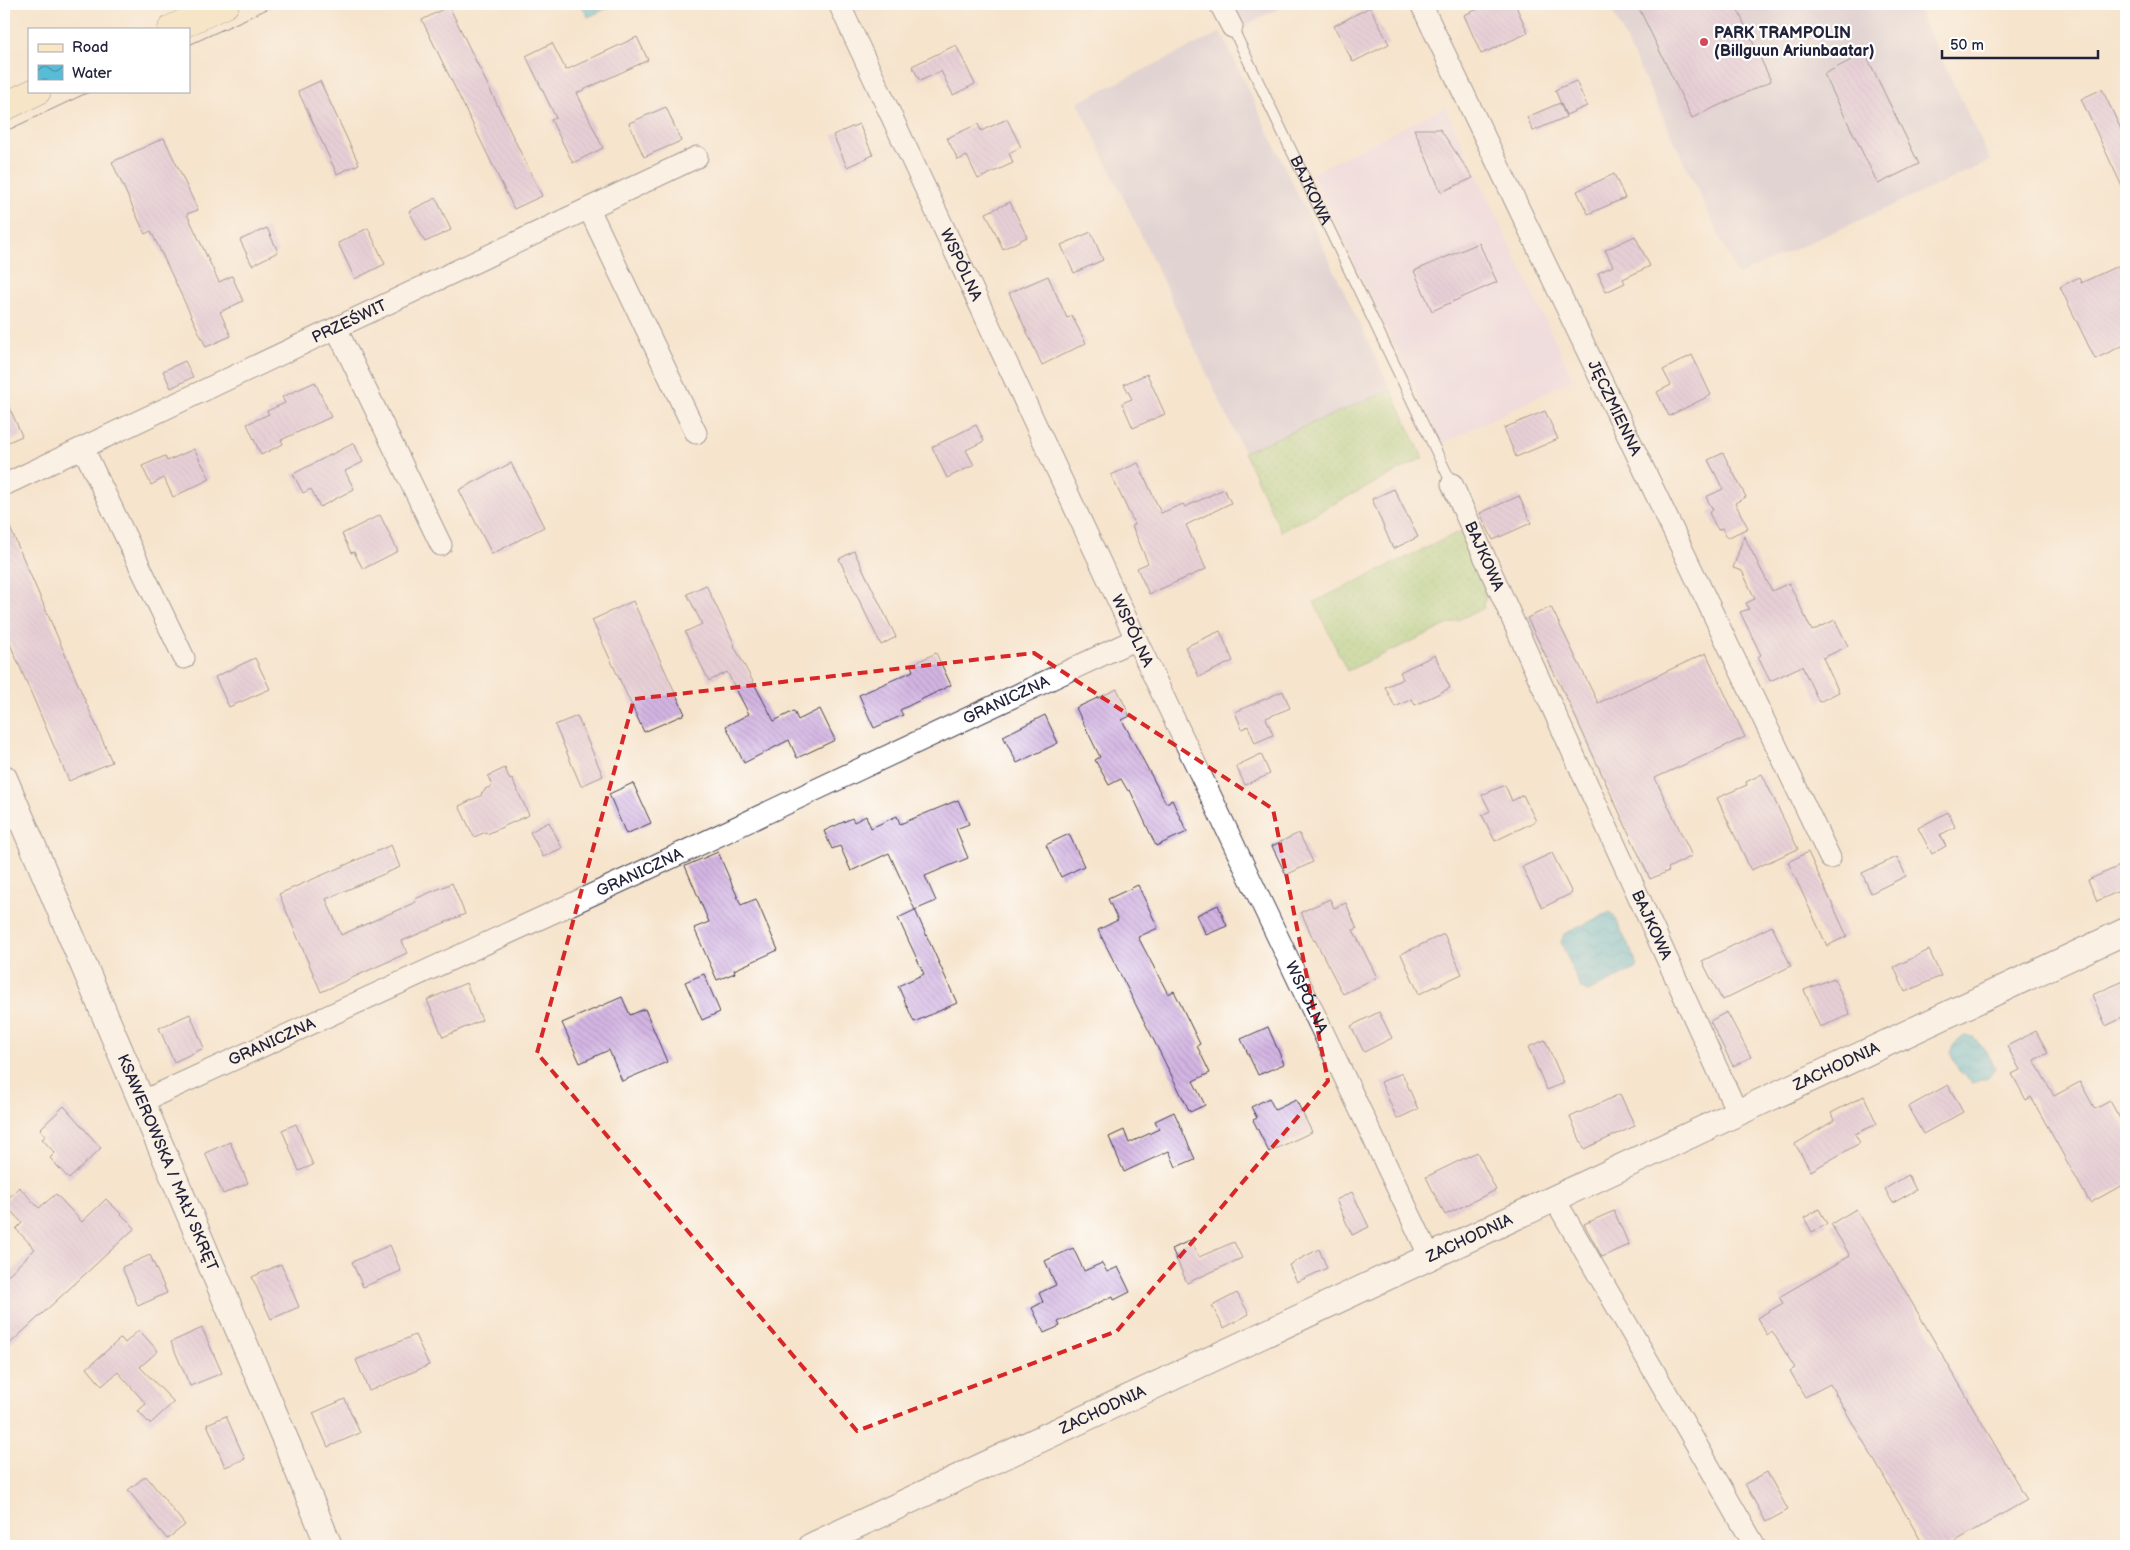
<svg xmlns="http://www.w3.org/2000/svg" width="2130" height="1550" font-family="'Balsamiq Sans',sans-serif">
	<defs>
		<pattern id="grass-dots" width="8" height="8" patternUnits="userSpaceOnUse" patternTransform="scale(1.25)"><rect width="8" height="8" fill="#a0d07e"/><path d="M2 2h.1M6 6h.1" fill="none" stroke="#8ab26e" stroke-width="1.8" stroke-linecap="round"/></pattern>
		<pattern id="water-waves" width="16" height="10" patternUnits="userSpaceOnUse" patternTransform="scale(1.25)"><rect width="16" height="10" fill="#57bcd5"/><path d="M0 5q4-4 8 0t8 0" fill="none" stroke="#4898ae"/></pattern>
		<pattern id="building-back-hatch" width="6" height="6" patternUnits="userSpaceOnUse" patternTransform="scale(1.25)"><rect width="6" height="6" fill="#d3b5e2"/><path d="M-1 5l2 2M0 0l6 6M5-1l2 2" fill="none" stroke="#b59bc3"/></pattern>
	</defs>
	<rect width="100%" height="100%" fill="#fff"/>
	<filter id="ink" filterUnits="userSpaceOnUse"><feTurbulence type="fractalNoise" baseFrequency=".02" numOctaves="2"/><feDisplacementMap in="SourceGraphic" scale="10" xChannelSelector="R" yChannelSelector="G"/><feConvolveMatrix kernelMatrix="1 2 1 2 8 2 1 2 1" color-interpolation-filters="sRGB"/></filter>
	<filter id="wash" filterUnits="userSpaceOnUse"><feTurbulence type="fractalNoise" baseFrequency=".0096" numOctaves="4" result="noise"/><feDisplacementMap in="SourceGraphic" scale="20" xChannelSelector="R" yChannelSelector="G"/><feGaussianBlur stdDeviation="1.12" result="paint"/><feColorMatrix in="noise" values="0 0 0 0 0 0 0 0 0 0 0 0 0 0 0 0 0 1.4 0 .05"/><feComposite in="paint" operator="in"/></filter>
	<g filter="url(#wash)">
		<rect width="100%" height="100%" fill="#f6e4cc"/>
		<path fill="#e7d2ef" d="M848,4H876L853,14Z
			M1445,107L1573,379L1442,444L1311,173Z"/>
		<path fill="#c8bfd8" d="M1232,4H1288L1243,27Z
			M1609,4H1915L1991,161L1738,275Z
			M1221,32L1391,390L1244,452L1078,102Z"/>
		<path fill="url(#grass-dots)" stroke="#61795c" d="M1391,390L1423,458L1281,531L1244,452Z
			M1461,531L1487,586L1484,608L1347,671L1314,602Z"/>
		<path fill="url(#water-waves)" stroke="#3c6f88" d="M581,4H617L588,17Z
			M1610,912L1613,914L1635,959L1637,968L1588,992L1581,989L1561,942L1564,934Z
			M1964,1036L1974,1037L1991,1059L1995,1069L1988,1078L1972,1083L1959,1071L1950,1053L1953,1045Z"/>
		<g id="blocks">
			<path fill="url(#building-back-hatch)" d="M1490,4H1515L1528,33L1481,54L1464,15Z
				M1637,4H1735L1771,81L1692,118Z
				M449,6L542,196L514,209L422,20Z
				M1370,7L1389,44L1353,62L1334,26Z
				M637,37L648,60L577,93L603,148L573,163L551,120L556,118L526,56L552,43L566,70Z
				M956,45L975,84L953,95L941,71L920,81L912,66Z
				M1865,53L1919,164L1878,184L1824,74Z
				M320,81L359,164L337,174L298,91Z
				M1576,81L1587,106L1566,115L1555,90Z
				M2102,89L2126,140V195L2081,99Z
				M1560,103L1566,117L1533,131L1527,117Z
				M666,107L681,141L644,157L629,123Z
				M1007,119L1021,147L1009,153L1013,163L978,179L967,156L958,160L947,138L978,124L981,131Z
				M859,124L873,155L847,167L833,135Z
				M1414,129H1440L1473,178L1441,192Z
				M164,138L198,210L187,214L219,282L232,276L243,301L220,312L231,336L206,347L151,231L145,234L112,162Z
				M1614,174L1625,198L1588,214L1577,191Z
				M436,198L451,230L425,242L409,211Z
				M1010,202L1027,237L1003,249L986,213Z
				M267,228L278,252L252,265L240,240Z
				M368,228L385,264L355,279L338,243Z
				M1091,232L1103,260L1074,273L1061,245Z
				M1635,236L1650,266L1623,279L1625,283L1606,292L1598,273L1613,266L1605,250Z
				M1479,243L1497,282L1432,311L1414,271Z
				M2126,262V344L2095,359L2060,287L2079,277L2081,283Z
				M1048,276L1067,318L1072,316L1086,343L1042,365L1009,293Z
				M1692,355L1711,395L1669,416L1657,392L1671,385L1663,370Z
				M185,361L193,377L171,388L163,371Z
				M1147,374L1165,414L1133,428L1122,403L1132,399L1124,384Z
				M315,382L331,417L281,440L283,444L261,455L247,424L269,414L267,411L285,403L282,397Z
				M4,395L22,436L4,444Z
				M1545,411L1558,439L1516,457L1504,428Z
				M976,425L984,441L966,450L974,465L947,478L932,447Z
				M354,443L363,462L345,471L354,489L320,507L311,489L303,493L293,474Z
				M194,449L210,479L173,497L164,478L151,485L142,466L165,456L167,461Z
				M1723,453L1746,497L1735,503L1748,528L1727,538L1722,528L1718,530L1709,513L1713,510L1706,497L1723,489L1708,460Z
				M511,463L544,527L492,554L459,490Z
				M1138,463L1161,513L1183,504L1185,507L1224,489L1231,503L1186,525L1206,569L1149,594L1137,568L1148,563L1132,526L1135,525L1111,475Z
				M1394,489L1418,537L1393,549L1372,499Z
				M1519,496L1531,523L1493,540L1480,513Z
				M4,514L112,762L69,781L4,630Z
				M380,515L398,551L363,569L354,552L351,553L342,534Z
				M1744,536L1772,591L1789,583L1812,631L1835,620L1848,646L1823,658L1839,692L1819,702L1802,666L1770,681L1758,657L1761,655L1740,612L1749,609L1746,603L1755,599L1742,571L1733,568Z
				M854,551L896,637L881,645L839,559Z
				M706,585L735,645L734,646L774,721L794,711L798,720L820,709L835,740L797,758L789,740L744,763L726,726L749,714L727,672L709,681L685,632L702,624L687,594Z
				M633,601L685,714L644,732L592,620Z
				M1551,607L1598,703L1706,653L1745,737L1655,778L1692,856L1668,868L1669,871L1650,879L1569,703L1527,618Z
				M1220,631L1233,661L1199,677L1185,647Z
				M936,653L951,685L900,710L903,715L874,728L859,695L913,671L911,665Z
				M1435,655L1450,688L1415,705L1412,699L1395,707L1385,687L1403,679L1400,672Z
				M255,658L270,689L229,707L215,677Z
				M1117,689L1130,716L1122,720L1166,803L1172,800L1187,832L1156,846L1130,790L1128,791L1121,779L1109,785L1095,760L1100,757L1076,708Z
				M1283,691L1290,708L1266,718L1273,735L1255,743L1248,726L1242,729L1235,712Z
				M1045,715L1058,743L1017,763L1003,736Z
				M577,716L603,776L581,786L555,725Z
				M1261,754L1270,774L1245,785L1236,766Z
				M505,768L510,780L512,779L529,815L487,834L486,832L474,837L459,806L482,795L481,793L485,791V789L492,786L488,776Z
				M1762,774L1798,849L1751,870L1717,798L1747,785L1746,782Z
				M633,783L651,823L626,834L609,794Z
				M1505,785L1512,801L1523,795L1536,821L1495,841L1482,815L1490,811L1482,795Z
				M958,800L969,824L956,829L968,858L925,876L936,901L915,910L889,853L851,871L840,846L832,849L824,831L852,818L854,822L866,816L871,828L897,816L900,824Z
				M1948,812L1955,827L1940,835L1946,846L1932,854L1918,828Z
				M549,822L562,848L543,857L530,832Z
				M1299,833L1313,862L1286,875L1272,846Z
				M1069,834L1084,866L1061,877L1046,845Z
				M391,845L400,867L326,899L341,935L416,902L415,899L452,883L465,914L402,941L407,953L321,992L279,894Z
				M718,852L741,905L756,899L778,950L734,970L735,973L717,980L694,928L709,922L685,866Z
				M1808,852L1847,936L1827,946L1788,862Z
				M1552,853L1572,893L1542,908L1522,867Z
				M1897,857L1906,876L1871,893L1862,873Z
				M2122,865L2126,874V888L2097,901L2088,880Z
				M1138,885L1158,928L1138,937L1168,994L1174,991L1200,1044L1197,1046L1210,1073L1193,1081L1205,1105L1190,1112L1098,930L1118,920L1108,899Z
				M1330,899L1334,908L1346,903L1357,929L1353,930L1377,977L1343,994L1315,940L1314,941L1301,912Z
				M1218,905L1227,926L1206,935L1197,915Z
				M915,910L957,1003L914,1022L898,986L924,974L898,918Z
				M1772,926L1791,966L1722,1000L1702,961Z
				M1444,934L1462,974L1419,994L1401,954Z
				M1929,950L1941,976L1905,992L1894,967Z
				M704,974L720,1012L702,1020L685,982Z
				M1834,978L1850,1015L1820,1027L1804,990Z
				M2126,980V1016L2106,1026L2092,995Z
				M466,983L482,1020L443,1037L427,1000Z
				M622,997L630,1015L645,1009L667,1062L622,1081L609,1050L580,1063L562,1023Z
				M1379,1012L1392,1038L1364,1052L1351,1026Z
				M1727,1012L1751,1057L1733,1066L1710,1021Z
				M190,1014L204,1048L174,1062L159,1028Z
				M1268,1027L1284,1064L1258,1075L1241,1039Z
				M2036,1031L2048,1053L2034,1060L2054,1096L2080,1082L2095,1109L2110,1101L2126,1129V1183L2090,1203L2031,1097L2026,1100L2012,1074L2020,1070L2007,1046Z
				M1545,1040L1564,1083L1547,1090L1528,1047Z
				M1402,1073L1418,1109L1397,1119L1381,1082Z
				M1948,1085L1963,1112L1923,1134L1908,1107Z
				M1620,1094L1635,1126L1584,1149L1570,1117Z
				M1864,1096L1877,1124L1855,1134L1860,1143L1811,1171L1795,1144L1835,1120L1831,1113Z
				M1269,1098L1275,1110L1296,1100L1312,1132L1269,1152L1253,1120L1257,1118L1251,1107Z
				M64,1106L101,1148L69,1179L50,1158L55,1153L42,1139L46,1136L40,1129Z
				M1174,1112L1195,1159L1176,1167L1169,1151L1124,1172L1109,1137L1124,1130L1129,1143L1159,1129L1155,1121Z
				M296,1124L313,1165L299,1171L282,1130Z
				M230,1142L248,1183L223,1194L205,1153Z
				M1477,1152L1496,1190L1445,1215L1426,1177Z
				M1908,1175L1916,1190L1893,1203L1885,1189Z
				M19,1187L39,1208L56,1194L82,1222L106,1199L135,1228L4,1349V1279L35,1249L16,1229L22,1223L4,1203Z
				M1352,1192L1369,1227L1352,1235L1336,1200Z
				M1819,1209L1827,1224L1812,1232L1804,1218Z
				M1856,1209L1876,1241L2027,1500L1947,1546H1924L1830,1384L1805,1397L1790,1371L1795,1368L1772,1331L1767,1335L1757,1318L1783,1303L1779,1297L1850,1256L1831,1224Z
				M1614,1211L1629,1245L1602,1257L1584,1224Z
				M1191,1240L1199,1257L1234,1242L1242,1258L1187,1283L1172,1249Z
				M390,1245L401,1271L363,1287L352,1262Z
				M1073,1248L1084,1271L1102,1263L1107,1272L1118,1267L1130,1292L1114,1300L1113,1296L1058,1322L1060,1326L1044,1333L1032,1308L1043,1302L1039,1293L1056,1285L1045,1261Z
				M1319,1249L1327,1268L1297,1282L1289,1265Z
				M150,1255L167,1293L138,1306L122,1267Z
				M281,1264L299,1307L271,1319L252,1277Z
				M1237,1293L1249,1314L1224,1328L1212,1306Z
				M202,1328L222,1373L190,1386L171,1342Z
				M139,1330L158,1351L140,1367L174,1402L150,1424L138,1411L146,1404L118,1372L102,1386L87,1368L121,1338L125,1343Z
				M415,1335L429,1365L369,1391L356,1360Z
				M345,1399L360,1433L328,1447L313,1413Z
				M226,1416L245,1459L225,1467L207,1424Z
				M1767,1472L1788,1510L1766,1522L1745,1484Z
				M146,1476L185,1525L167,1539L128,1490Z"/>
		</g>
	</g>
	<g filter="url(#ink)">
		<use href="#blocks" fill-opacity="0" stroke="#423f51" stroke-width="1"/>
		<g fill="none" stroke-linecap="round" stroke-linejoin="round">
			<g stroke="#423f51" stroke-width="12">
				<g id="service">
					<path id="s1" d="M1232,27L1452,484"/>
				</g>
			</g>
			<g stroke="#423f51" stroke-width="23">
				<g id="minor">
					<path id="s2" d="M839,4L1136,639L1430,1257"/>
					<path d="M1220,4L1232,27"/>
					<path id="s3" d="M1421,4L1830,858"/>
					<path d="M589,209L696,433"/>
					<path d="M336,328L441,545"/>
					<path d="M83,448L184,658"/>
					<path id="s4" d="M1452,484L1531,661L1737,1112"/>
					<path id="s5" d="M4,485L697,157"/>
					<path id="s6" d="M141,1102L639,873L1136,639"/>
					<path d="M1554,1198L1755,1546"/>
				</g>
			</g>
			<g stroke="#423f51" stroke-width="28">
				<g id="tertiary">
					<path id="s7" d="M4,778L288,1446L329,1546"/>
					<path id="s8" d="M812,1546L2126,931"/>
				</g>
			</g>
			<g stroke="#423f51" stroke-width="29">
				<path id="secondary" d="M172,29L225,4
					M4,107L37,91"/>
			</g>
			<use href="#service" stroke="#fff" stroke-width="10"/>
			<use href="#minor" stroke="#fff" stroke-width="21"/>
			<use href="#tertiary" stroke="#fff" stroke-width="26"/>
			<use href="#secondary" stroke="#f9e7c3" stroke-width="28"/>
			<path stroke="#22223b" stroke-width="1" d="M189,45L278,4
				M4,132L91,91"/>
		</g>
	</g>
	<path d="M0 0H2130V1550H0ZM1034,653L1273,809L1328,1081L1117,1331L857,1431L537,1053L634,699Z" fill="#f6e4cc" fill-opacity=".55" fill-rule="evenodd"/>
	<path fill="none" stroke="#d62828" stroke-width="4" stroke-dasharray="10 6" stroke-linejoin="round" d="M1034,653L1273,809L1328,1081L1117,1331L857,1431L537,1053L634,699Z"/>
	<circle fill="#d1495b" stroke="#fff" stroke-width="2" cx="1704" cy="42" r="5"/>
	<g text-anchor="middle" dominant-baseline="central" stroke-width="4.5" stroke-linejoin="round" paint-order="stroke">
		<g font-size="16" font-weight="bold" fill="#22223b" stroke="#fff" text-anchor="start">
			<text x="1714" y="33">PARK TRAMPOLIN<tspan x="1714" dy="18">(Billguun Ariunbaatar)</tspan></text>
		</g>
		<g font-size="16" fill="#22223b" stroke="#fff">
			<text stroke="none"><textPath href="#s1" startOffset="181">BAJKOWA</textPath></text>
			<text stroke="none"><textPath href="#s2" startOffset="288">WSPÓLNA</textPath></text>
			<text stroke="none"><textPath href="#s5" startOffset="382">PRZEŚWIT</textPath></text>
			<text stroke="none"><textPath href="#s3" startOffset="448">JĘCZMIENNA</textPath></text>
			<text stroke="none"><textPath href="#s4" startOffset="79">BAJKOWA</textPath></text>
			<text stroke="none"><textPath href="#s2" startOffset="692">WSPÓLNA</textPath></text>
			<text stroke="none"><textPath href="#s6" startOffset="954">GRANICZNA</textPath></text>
			<text stroke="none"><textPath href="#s6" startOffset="549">GRANICZNA</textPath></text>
			<text stroke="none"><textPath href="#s4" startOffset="484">BAJKOWA</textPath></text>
			<text stroke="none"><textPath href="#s2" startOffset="1098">WSPÓLNA</textPath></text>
			<text stroke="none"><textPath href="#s6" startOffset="144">GRANICZNA</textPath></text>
			<text stroke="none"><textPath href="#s8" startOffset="1131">ZACHODNIA</textPath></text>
			<text stroke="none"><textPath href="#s7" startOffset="418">KSAWEROWSKA / MAŁY SKRĘT</textPath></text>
			<text stroke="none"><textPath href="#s8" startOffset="726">ZACHODNIA</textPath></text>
			<text stroke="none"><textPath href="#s8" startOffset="321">ZACHODNIA</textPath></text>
		</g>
	</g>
	<rect width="2130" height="1550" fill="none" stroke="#fff" stroke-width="20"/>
	<rect x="28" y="28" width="162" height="65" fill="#ffffff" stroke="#a7a7b1"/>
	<rect x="38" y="44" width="25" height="8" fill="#f9e7c3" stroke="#a7a7b1"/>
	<text x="72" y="52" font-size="15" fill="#22223b">Road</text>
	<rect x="38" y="65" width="25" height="15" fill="url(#water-waves)" stroke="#a7a7b1"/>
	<text x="72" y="78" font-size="15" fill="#22223b">Water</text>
	<path d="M1942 50v8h156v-8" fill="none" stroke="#22223b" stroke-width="2.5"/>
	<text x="1950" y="50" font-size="15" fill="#22223b" stroke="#ffffff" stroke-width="4" paint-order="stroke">50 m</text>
</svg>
